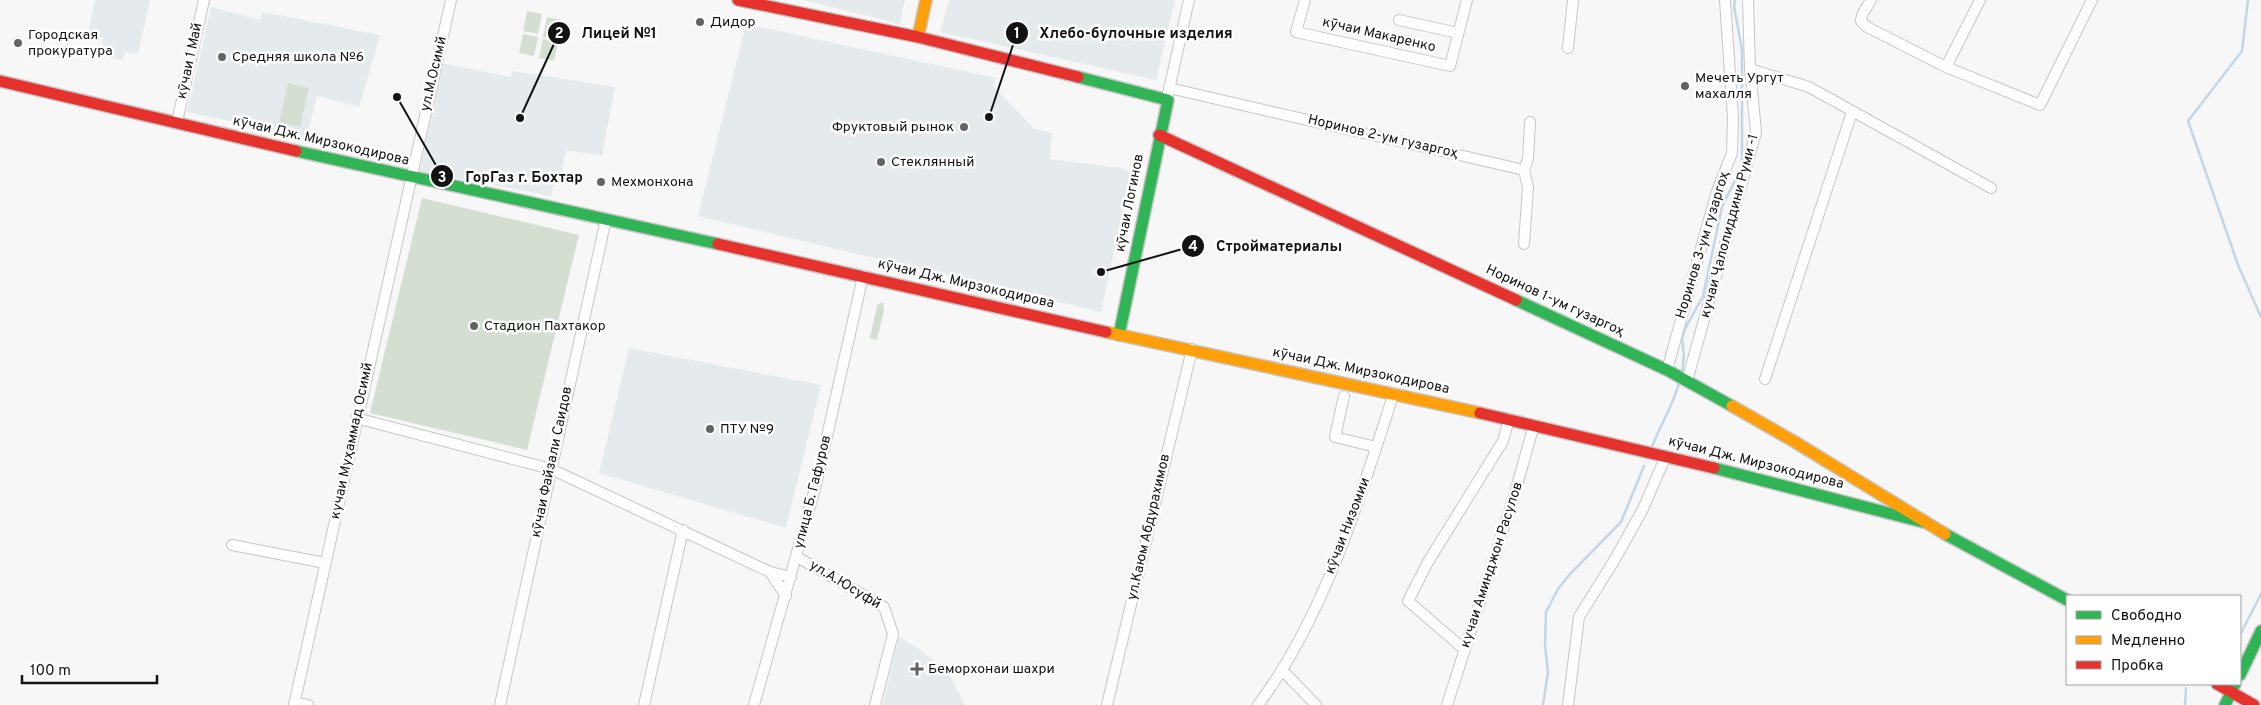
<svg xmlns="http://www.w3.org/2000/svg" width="2261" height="705" font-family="Overpass,sans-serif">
	<rect width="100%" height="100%" fill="#f7f7f7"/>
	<path fill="#e5eaec" d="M95,0H150L138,54L125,52L123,60L102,57L103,38L88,34Z
		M803,0H905L900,24Z
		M949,0H1175L1156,80L940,32Z
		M211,7L260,20L263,12L380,35L359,107L317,96L306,138L187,112Z
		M746,24L996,78L994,87L1034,129L1052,133L1050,159L1121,168L1131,173L1101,312L698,216Z
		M442,63L510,77L513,71L615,87L602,156L566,150L560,182L554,181L551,196L420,171Z
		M629,348L821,385L786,528L599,473Z
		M899,637L919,649L950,675L965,705H883Z"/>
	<path fill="#d4dfd2" d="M527,11L542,14L538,34L523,31Z
		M547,17L562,20L558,39L543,37Z
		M523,34L538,37L534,56L519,53Z
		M543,39L558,42L554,61L539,58Z
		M288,83L309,88L300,127L279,123Z
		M422,198L579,235L527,450L370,413Z
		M883,302L884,310L877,340L870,338L877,305Z"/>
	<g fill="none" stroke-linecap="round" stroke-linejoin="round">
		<path stroke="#c1d7e8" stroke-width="2.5" d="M2248,0L2242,51L2188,121L2238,265L2261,317
			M1682,373L1684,355L1682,338L1685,329L1703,296L1722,207L1742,166V49L1734,7L1735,0
			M1652,447C1660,425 1673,406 1679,383
			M2240,635L2261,594
			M1543,705L1548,672L1545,645L1546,612L1558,589L1570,574L1621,522L1644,466
			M2185,705L2186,688"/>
		<g stroke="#c6c6c6" stroke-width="12">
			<path id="street" d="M1305,0L1296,32L1450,66L1467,0
				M1871,0L1862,15L1861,21L1867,27L1946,67L2040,105L2092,0
				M1399,20L1458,33
				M1568,48L1573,0
				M1946,67L1980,0
				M1750,69L1809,87L1991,188
				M1169,88L1524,170L1528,187L1524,244
				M1168,94L1189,0
				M177,122L204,0
				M1524,170L1528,159L1530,122
				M1667,370L1717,191L1732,153L1733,118L1725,0
				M1765,379L1852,112
				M1687,381L1756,132L1750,69L1748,0
				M1344,396L1335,437L1376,447
				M356,418L551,469L770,572L791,577
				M232,545L325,563
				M797,557L884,607L893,634L875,705
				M770,572L786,596
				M1465,650L1408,601L1428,562L1503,441L1509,419
				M1282,670L1316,705
				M295,702L308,705
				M294,705L451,0
				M500,705L606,219
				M644,705L683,530
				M754,705L816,485L863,276
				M1107,705L1192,349
				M1258,705C1325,616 1360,497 1394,393
				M1447,705L1514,496L1534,425
				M1568,705L1579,617L1615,559L1642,511L1666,456"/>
		</g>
		<g stroke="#c6c6c6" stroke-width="14">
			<path id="fast" d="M1078,77L1168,100L1119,335
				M296,151L718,244
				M1516,300L1667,370L1732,406
				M1714,468L1923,522
				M1945,534L2067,600
				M2240,675L2261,631
				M2225,705L2235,684"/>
		</g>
		<g stroke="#c6c6c6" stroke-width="14">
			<path id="slow" d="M918,37L926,0
				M1106,332L1480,413
				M1732,406L1795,442L1945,534"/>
		</g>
		<g stroke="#c6c6c6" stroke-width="14">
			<path id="jam" d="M738,0L918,37L1078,77
				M0,81L296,151
				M1159,135L1516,300
				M718,244L1106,332
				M1480,413L1714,468
				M2217,684L2254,705"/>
		</g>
		<use href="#street" stroke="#fefefe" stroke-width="10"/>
		<use href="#fast" stroke="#30b455" stroke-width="11"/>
		<use href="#slow" stroke="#ff9f0a" stroke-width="11"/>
		<use href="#jam" stroke="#e5322d" stroke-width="11"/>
	</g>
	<g fill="#636363" stroke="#fff" stroke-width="2">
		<circle cx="700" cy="22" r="5"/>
		<circle cx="18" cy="43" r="5"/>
		<circle cx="222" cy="57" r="5"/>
		<circle cx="1685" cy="86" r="5"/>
		<circle cx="964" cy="127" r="5"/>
		<circle cx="881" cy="162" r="5"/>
		<circle cx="601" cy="182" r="5"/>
		<circle cx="474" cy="326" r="5"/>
		<circle cx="710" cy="429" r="5"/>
		<path d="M914.5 661.5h5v5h5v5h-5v5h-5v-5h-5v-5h5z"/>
	</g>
	<g text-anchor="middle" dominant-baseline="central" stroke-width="5" stroke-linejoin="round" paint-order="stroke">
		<g font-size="14" fill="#131313" stroke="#fff" text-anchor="start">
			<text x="710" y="22">Дидор</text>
			<text x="28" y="35">Городская<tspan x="28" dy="16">прокуратура</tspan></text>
			<text x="232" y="57">Средняя школа №6</text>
			<text x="1695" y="78">Мечеть Ургут<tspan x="1695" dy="16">махалля</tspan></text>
			<text x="954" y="127" text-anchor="end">Фруктовый рынок</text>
			<text x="891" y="162">Стеклянный</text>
			<text x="611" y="182">Мехмонхона</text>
			<text x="484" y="326">Стадион Пахтакор</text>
			<text x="720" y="429">ПТУ №9</text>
			<text x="928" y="669">Беморхонаи шахри</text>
		</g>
		<g font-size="14" fill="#131313" stroke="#fff">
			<text transform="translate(1379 35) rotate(13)">кӯчаи Макаренко</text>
			<text transform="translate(190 61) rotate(-78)">кӯчаи 1 Май</text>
			<text transform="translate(434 74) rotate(-77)">ул.М.Осимй</text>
			<text transform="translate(1383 137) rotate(13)">Норинов 2-ум гузаргоҳ</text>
			<text transform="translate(321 141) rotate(13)">кӯчаи Дж. Мирзокодирова</text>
			<text transform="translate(1130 203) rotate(-79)">кӯчаи Логинов</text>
			<text transform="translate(1730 226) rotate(-75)">кучаи Ҷалолиддини Руми -1</text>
			<text transform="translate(1703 245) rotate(-73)">Норинов 3-ум гузаргоҳ</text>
			<text transform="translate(966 284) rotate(13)">кӯчаи Дж. Мирзокодирова</text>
			<text transform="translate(1555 301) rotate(25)">Норинов 1-ум гузаргоҳ</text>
			<text transform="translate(1361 371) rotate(12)">кӯчаи Дж. Мирзокодирова</text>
			<text transform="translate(352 441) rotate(-78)">кучаи Муҳаммад Осимй</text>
			<text transform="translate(552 462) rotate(-78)">кӯчаи Файзали Саидов</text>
			<text transform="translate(1756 463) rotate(14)">кӯчаи Дж. Мирзокодирова</text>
			<text transform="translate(813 492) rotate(-76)">улица Б. Гафуров</text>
			<text transform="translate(1348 526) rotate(-69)">кӯчаи Низомии</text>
			<text transform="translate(1149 527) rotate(-77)">ул.Каюм Абдурахимов</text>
			<text transform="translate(1492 565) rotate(-72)">кучаи Аминджон Расулов</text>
			<text transform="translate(845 585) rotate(31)">ул.А.Юсуфй</text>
		</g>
	</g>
	<path fill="none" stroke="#131313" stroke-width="2" d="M989 117L1017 33M520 118L559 33M397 97L442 176M1101 272L1193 246"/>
	<g fill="#131313" stroke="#fff" stroke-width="2">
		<circle cx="989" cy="117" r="5"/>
		<circle cx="520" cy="118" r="5"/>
		<circle cx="397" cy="97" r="5"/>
		<circle cx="1101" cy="272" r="5"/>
		<circle cx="1017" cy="33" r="12"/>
		<circle cx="559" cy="33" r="12"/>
		<circle cx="442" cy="176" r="12"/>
		<circle cx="1193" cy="246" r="12"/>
	</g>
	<g font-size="15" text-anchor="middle" font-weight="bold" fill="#fff">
		<text x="1017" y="38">1</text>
		<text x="559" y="38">2</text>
		<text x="442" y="182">3</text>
		<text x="1193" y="251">4</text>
	</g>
	<g font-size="15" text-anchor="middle" font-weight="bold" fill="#131313" stroke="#fff" stroke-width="5" stroke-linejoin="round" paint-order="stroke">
		<text x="1136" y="38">Хлебо-булочные изделия</text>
		<text x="619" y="38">Лицей №1</text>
		<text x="524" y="182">ГорГаз г. Бохтар</text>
		<text x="1279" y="251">Стройматериалы</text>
	</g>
	<rect x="2066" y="595" width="175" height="90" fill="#ffffff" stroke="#a1a1a1"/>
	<rect x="2076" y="611" width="25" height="8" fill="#30b455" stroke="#a1a1a1"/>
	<text x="2111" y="620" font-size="15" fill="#131313">Свободно</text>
	<rect x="2076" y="636" width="25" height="8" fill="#ff9f0a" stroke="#a1a1a1"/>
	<text x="2111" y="645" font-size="15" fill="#131313">Медленно</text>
	<rect x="2076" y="661" width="25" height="8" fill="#e5322d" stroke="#a1a1a1"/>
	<text x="2111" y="670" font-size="15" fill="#131313">Пробка</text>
	<path d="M22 675v8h135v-8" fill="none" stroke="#131313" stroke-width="2.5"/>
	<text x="30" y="675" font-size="15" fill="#131313" stroke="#ffffff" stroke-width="4" paint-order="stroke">100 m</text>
</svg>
